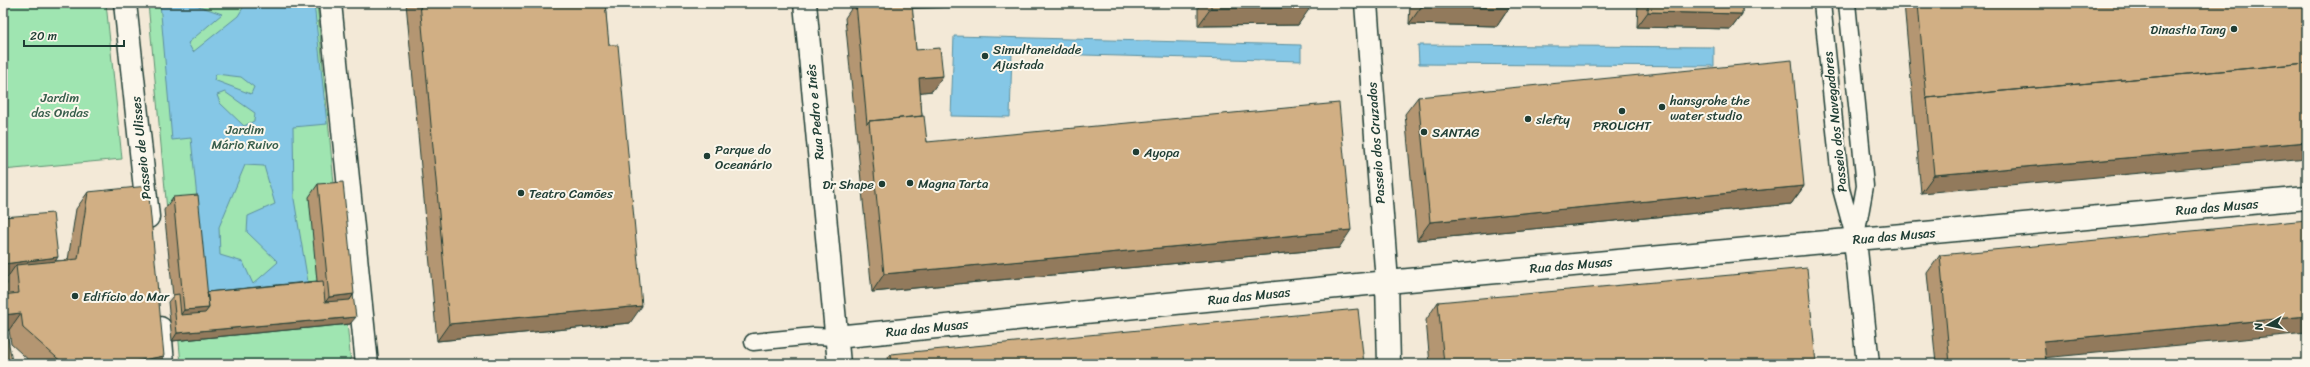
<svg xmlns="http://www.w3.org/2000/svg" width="2310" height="367" font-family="Sriracha,sans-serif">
	<rect width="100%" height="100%" fill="#f3e9d7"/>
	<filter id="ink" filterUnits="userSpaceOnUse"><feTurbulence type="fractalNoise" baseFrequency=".025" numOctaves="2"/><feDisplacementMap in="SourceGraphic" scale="8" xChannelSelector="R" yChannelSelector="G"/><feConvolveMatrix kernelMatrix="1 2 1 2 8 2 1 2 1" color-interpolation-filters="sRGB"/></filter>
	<g filter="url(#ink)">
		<path fill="#9fe5b1" stroke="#5f9172" d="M3,3H106L122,159L3,170Z
			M148,3H317L351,364H181Z"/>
		<path fill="#85c7e6" stroke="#5c909f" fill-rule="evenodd" d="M160,3H190L222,14L188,43L193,52L238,16L246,3H314L327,124L293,127L294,199L309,288L207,298L191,138L172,140ZM216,74L241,77L254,87L251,94L214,80ZM225,92L255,113L254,121L244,126L220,103L217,95ZM245,165L264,166L275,204L248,216L247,232L278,262L253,284L243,262L220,255L219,227Z
			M954,36L1301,45V61L1012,53L1010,117L951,116Z
			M1418,45L1714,47V66L1419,64Z"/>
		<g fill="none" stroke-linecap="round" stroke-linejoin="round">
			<g stroke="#1f3d34" stroke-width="19">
				<path id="lane" d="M1822,3L1841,189L1855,240
					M1847,3L1865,186L1856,236
					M753,342L814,336L836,337"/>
			</g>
			<g stroke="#1f3d34" stroke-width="25">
				<path id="street" d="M125,3L148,217
					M330,3L367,364
					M805,3L839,364
					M1366,3L1387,282L1389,364
					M1855,240L1868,364
					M160,328L163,364
					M836,337L1387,282L2307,198"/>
			</g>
			<use href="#lane" stroke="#fbf7ec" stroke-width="16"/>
			<use href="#street" stroke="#fbf7ec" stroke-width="22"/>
		</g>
		<path fill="#b49672" stroke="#1f3d34" d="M406,3H605L630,323L437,341Z
			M855,3H977L974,7L912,8L916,50L932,91L920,92L922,116L927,142L1339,248L872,292L845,18Z
			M1198,3H1310L1298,25L1198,26Z
			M1410,3H1509V8L1497,26L1409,24Z
			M1638,3H1742V14L1731,29L1637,27Z
			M1904,3H2307L1921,193Z
			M1418,97L1804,186L1791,204L1417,240L1405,114Z
			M318,184L353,295L350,324L172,341L168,302L173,296L164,210L173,197L207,292L317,281L309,197Z
			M88,192L164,356L159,364H33L11,344L9,330L3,331V295H6L5,286L3,217L55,261L68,260L76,209Z
			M1940,255L2046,358V364H1936L1927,273Z
			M1438,302L1816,364H1430L1426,320Z
			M891,354L892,364H883Z"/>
		<path fill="#927a5c" stroke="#1f3d34" d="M859,3H977L974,7L855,9Z
			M1421,7L1509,8L1497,26L1409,24Z
			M1211,8H1310L1298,25L1198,26Z
			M1648,12L1742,14L1731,29L1637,27Z
			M943,76L932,91L908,94L919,78Z
			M2307,142V158L1921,193L1934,175Z
			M1804,186L1791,204L1417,240L1430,222Z
			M1351,230L1339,248L872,292L884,274Z
			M58,257L47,273L16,265L7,278H3L4,264Z
			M3,284H7L3,289Z
			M354,294L345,307L320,310L329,297Z
			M642,306L630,323L437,341L449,324Z
			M209,308L200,321L176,322L184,310Z
			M21,313L9,330L3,331V315Z
			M2307,316V333L2032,359L2044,341Z
			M356,317L350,324L172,341L177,333Z
			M164,356L159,364H122Z"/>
		<path fill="#d1af84" stroke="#1f3d34" d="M420,3H605L609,45H618L642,306L449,324Z
			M856,3H912L916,50L940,48L943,76L919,78L922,116L869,121L867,124Z
			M1211,3H1310V8H1211Z
			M1422,3H1509V8L1421,7Z
			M1648,3H1742V14L1648,12Z
			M1918,3H2307V63L1927,98V99H1926Z
			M1792,60L1804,186L1430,222L1418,97Z
			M2307,63V142L1934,175L1927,98Z
			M1339,103L1351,230L884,274L869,121L924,116L927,142Z
			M343,182L354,294L329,297L318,184Z
			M148,186L164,356L122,364H64L23,328L21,313L3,315V295L19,293L16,265L78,259L88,192Z
			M198,195L209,308L184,310L173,197Z
			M53,213L58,257L4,264L7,284H3V217Z
			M2307,220V316L2044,341L2046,364H1950L1940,255Z
			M1807,268L1816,364H1444L1438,302Z
			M323,281L325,302L350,300L353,295L356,317L177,333L173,295L179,294L181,315L205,313L209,308L207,292Z
			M1358,309L1364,364H892L891,354Z
			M3,333H7L12,362L3,364Z"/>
	</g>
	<g fill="#1f3d34" stroke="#fbf7ec" stroke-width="1.5">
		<circle cx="2234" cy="29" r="4"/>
		<circle cx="985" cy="56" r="4"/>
		<circle cx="1662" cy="107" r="4"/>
		<circle cx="1622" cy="111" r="4"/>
		<circle cx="1528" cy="119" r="4"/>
		<circle cx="1424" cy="132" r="4"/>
		<circle cx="1136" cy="152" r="4"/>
		<circle cx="707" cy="156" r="4"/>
		<circle cx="910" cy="183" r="4"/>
		<circle cx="882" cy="184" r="4"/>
		<circle cx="521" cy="193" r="4"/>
		<circle cx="75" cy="296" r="4"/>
	</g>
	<g text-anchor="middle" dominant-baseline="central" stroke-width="4" stroke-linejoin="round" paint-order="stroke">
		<g font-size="13" fill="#1f3d34" stroke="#fbf7ec" text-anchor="start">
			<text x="2226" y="29" text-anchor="end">Dinastia Tang</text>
			<text x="993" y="49">Simultaneidade<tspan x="993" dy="15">Ajustada</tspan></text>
			<text x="1670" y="100">hansgrohe the<tspan x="1670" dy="15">water studio</tspan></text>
			<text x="1536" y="119">slefty</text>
			<text x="1622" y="125" text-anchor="middle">PROLICHT</text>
			<text x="1432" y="132">SANTAG</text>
			<text x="715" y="149">Parque do<tspan x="715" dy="15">Oceanário</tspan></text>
			<text x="1144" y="152">Ayopa</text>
			<text x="918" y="183">Magna Tarta</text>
			<text x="874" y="184" text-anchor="end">Dr Shape</text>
			<text x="529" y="193">Teatro Camões</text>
			<text x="83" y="296">Edifício do Mar</text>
		</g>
		<g font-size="13" fill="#395f4d" stroke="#fbf7ec">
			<text x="60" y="97">Jardim<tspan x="60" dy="15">das Ondas</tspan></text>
			<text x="245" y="129">Jardim<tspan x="245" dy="15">Mário Ruivo</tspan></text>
		</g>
		<g font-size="13" fill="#1f3d34" stroke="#fbf7ec">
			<text transform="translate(815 112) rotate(-95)">Rua Pedro e Inês</text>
			<text transform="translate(1835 122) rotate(-96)">Passeio dos Navegadores</text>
			<text transform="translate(1376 143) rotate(-94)">Passeio dos Cruzados</text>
			<text transform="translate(141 148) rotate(-96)">Passeio de Ulisses</text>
			<text transform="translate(2217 207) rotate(-5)">Rua das Musas</text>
			<text transform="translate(1894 236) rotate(-5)">Rua das Musas</text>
			<text transform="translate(1571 265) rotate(-5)">Rua das Musas</text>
			<text transform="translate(1249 296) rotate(-6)">Rua das Musas</text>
			<text transform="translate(927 328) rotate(-6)">Rua das Musas</text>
		</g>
	</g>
	<rect width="2310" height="367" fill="none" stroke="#fbf7ec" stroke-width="16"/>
	<rect x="8" y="8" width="2294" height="351" fill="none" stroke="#1f3d34" stroke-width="1.5" filter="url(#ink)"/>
	<g transform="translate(2268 325) rotate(261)" stroke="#fbf7ec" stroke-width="3" paint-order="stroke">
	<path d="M0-3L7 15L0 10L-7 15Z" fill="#1f3d34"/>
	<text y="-6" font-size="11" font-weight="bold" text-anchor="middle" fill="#1f3d34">N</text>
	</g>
	<path d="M24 40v6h100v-6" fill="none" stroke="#1f3d34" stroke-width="2"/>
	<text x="30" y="40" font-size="12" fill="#1f3d34" stroke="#fbf7ec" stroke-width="3" paint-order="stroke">20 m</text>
</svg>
